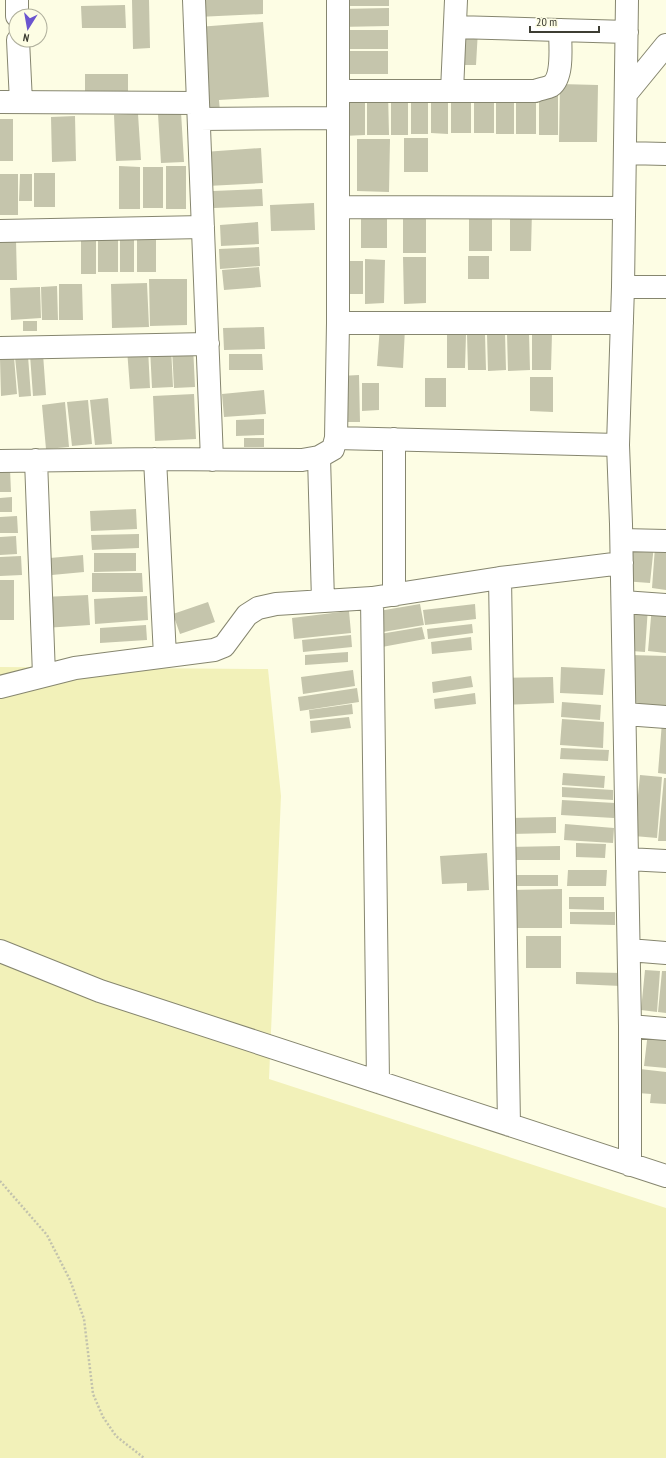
<svg xmlns="http://www.w3.org/2000/svg" width="666" height="1458" font-family="'PT Sans Narrow',sans-serif">
	<rect width="100%" height="100%" fill="#fdfde4"/>
	<path fill="#f2f1b9" d="M0,667L268,669L281,796L269,1079L666,1208V1458H0Z"/>
	<path fill="#c5c5ac" d="M132,0H149L150,48L133,49Z
		M197,0H263V14L197,17Z
		M344,0H389V6H344Z
		M125,5L126,28H82L81,6Z
		M389,8V26L339,27V9Z
		M263,22L269,97L219,100L220,112L205,113L198,27Z
		M466,29L478,30L476,65H464Z
		M339,30H388V49H340Z
		M339,51H388V74H339Z
		M85,74H128V96H85Z
		M560,84L598,85L597,142H559Z
		M474,90H494V133H474Z
		M496,90H514V134H496Z
		M516,91H536V134H516Z
		M388,92L389,135H367V93Z
		M391,92H408V135H391Z
		M411,92H428V134H411Z
		M431,92H448V134L431,133Z
		M451,92H471V133H451Z
		M539,92H558V135H539Z
		M343,96H365V135L343,136Z
		M181,112L184,162L161,163L158,114Z
		M138,114L141,160L116,161L114,115Z
		M75,116L76,161L52,162L51,117Z
		M0,119H13V161H0Z
		M404,138H428V172H404Z
		M357,139H390L389,192L357,191Z
		M261,148L263,183L207,186L204,152Z
		M119,166L140,167V209H119Z
		M166,166H186V209H166Z
		M143,167H163V208H143Z
		M34,173H55V207H34Z
		M0,174H18V215H0Z
		M20,174H32V201H19Z
		M262,189L263,206L214,208L213,191Z
		M314,203L315,230L271,231L270,205Z
		M403,208H426V253H403Z
		M510,210H532L531,251H510Z
		M469,211H492V251H469Z
		M361,212H387V248H361Z
		M258,222L259,244L221,246L220,225Z
		M98,234H118V272H98Z
		M120,234H134V272H120Z
		M81,235H96V274H81Z
		M137,235H156V272H137Z
		M0,240H16L17,280H0Z
		M259,247L260,266L220,269L219,249Z
		M468,256H489V279H468Z
		M403,257H426V303L404,304Z
		M365,259L385,260L384,303L365,304Z
		M338,261H363V294H338Z
		M259,267L261,287L224,290L222,270Z
		M149,279H187V325L150,326Z
		M147,283L149,327L112,328L111,284Z
		M59,284H82L83,320H59Z
		M57,286L58,320H42L41,287Z
		M40,287L41,318L11,320L10,288Z
		M23,321H37V331H23Z
		M380,326L405,328L403,368L377,366Z
		M264,327L265,349L224,350L223,328Z
		M532,332L552,333L551,370H532Z
		M447,333L466,334L465,368H447Z
		M505,333L506,370L488,371L487,334Z
		M507,333H529L530,370L508,371Z
		M467,334H485L486,370H468Z
		M193,346L195,387L174,388L172,348Z
		M171,347L173,387L152,388L150,348Z
		M148,348L150,388L130,389L127,349Z
		M43,354L46,395L33,396L30,355Z
		M229,354H262L263,370H229Z
		M28,356L31,396L19,397L15,357Z
		M14,357L17,394L1,396L0,359Z
		M359,375L360,422H341L340,376Z
		M530,377H553V412L530,411Z
		M425,378H446V407H425Z
		M362,383H379V410L362,411Z
		M264,390L266,414L224,417L222,394Z
		M194,394L196,439L155,441L153,396Z
		M108,398L112,444L95,445L90,400Z
		M88,400L92,444L72,446L67,402Z
		M65,402L69,447L46,449L42,405Z
		M264,419V435L236,436V420Z
		M244,438H264V447H244Z
		M0,469H10L11,492H0Z
		M12,497V512H0V498Z
		M136,509L137,529L91,531L90,511Z
		M17,516L18,533H0V517Z
		M139,534V548L92,550L91,535Z
		M16,536L17,554L0,555V537Z
		M627,542L654,545L650,583L623,581Z
		M655,547H666V590L652,588Z
		M94,553H136V571L94,572Z
		M83,555L84,572L41,576L39,559Z
		M21,556L22,575L0,576V557Z
		M92,573H142L143,592H92Z
		M0,580H14V620H0Z
		M88,595L90,625L44,628L42,597Z
		M147,596L148,620L95,624L94,599Z
		M208,602L215,622L180,634L173,614Z
		M420,604L424,625L377,633L373,612Z
		M475,604L476,619L425,625L423,610Z
		M623,604L648,607L645,652L619,650Z
		M652,606L666,607V653L648,651Z
		M349,611L351,633L294,639L292,618Z
		M472,624L473,633L428,639L427,629Z
		M146,625L147,640L100,643V628Z
		M422,627L425,639L382,647L380,634Z
		M351,635L352,647L303,652L302,640Z
		M471,637L472,650L432,654L431,642Z
		M348,652V662L305,665V655Z
		M631,655L666,656V706L630,705Z
		M561,667L605,669L603,695L560,693Z
		M353,670L355,686L303,694L301,677Z
		M471,676L473,687L433,693L432,682Z
		M553,677L554,703L501,705V678Z
		M357,688L359,702L300,711L298,697Z
		M475,693L476,704L435,709L434,699Z
		M562,702L601,705L600,720L561,717Z
		M352,704L353,714L310,719L309,710Z
		M349,717L351,728L311,733L310,721Z
		M562,719L604,722L603,748L560,745Z
		M662,722H666V774L658,773Z
		M561,748L609,750L608,761L560,759Z
		M563,773L605,776L604,788L562,785Z
		M640,775L662,777L657,838L634,836Z
		M664,778H666V841H658Z
		M562,787L613,790V800L562,797Z
		M562,800L615,803L614,818L561,815Z
		M556,817V833L511,834L510,818Z
		M565,824L614,828L613,843L564,840Z
		M576,843L606,844L605,858L576,857Z
		M560,846V860H509L508,847Z
		M487,853L489,890L467,891V883L442,884L440,856Z
		M568,870H607L606,886H567Z
		M515,875H558V886H515Z
		M562,889V928H511L510,890Z
		M569,897H604V910L569,909Z
		M570,912H615V925L570,924Z
		M526,936H561V968H526Z
		M645,970L660,971L657,1012L641,1010Z
		M662,971H666V1013L658,1012Z
		M576,972L622,973L621,986L576,984Z
		M648,1032L666,1033V1068L644,1066Z
		M640,1069L666,1072V1104L650,1103L651,1094L638,1093Z"/>
	<g fill="none" stroke-linecap="round" stroke-linejoin="round">
		<g stroke="#86866f" stroke-width="24">
			<path id="minor" d="M17,0V16
				M194,0L212,460
				M627,0L623,287L618,445L621,524L630,1026V1165
				M455,27L627,32
				M18,40L21,102
				M339,91H535C540,89 547,88 551,86C564,77 560,44 560,30
				M452,91L456,0
				M626,94L666,45
				M0,102L198,103
				M199,119L338,118
				M625,153L666,154
				M338,207L624,208
				M0,231L203,227
				M623,287H666
				M338,323H622
				M0,348L208,344
				M336,438L618,445
				M394,439V595
				M319,457L323,601
				M155,459L165,656
				M36,460L44,675
				M0,461L155,459L302,460L319,457L333,449L336,438L338,323V0
				M622,540L666,541
				M500,578L509,1125
				M372,598L378,1082
				M623,602L666,605
				M0,687L75,668L214,650L224,646L247,615L258,608L276,604L372,598L500,578L622,563
				M625,714L666,717
				M627,859L666,861
				M629,950L666,953
				M0,951L100,991L666,1176
				M630,1026L666,1029"/>
		</g>
		<path stroke="#c2c2ad" stroke-width="2.5" stroke-dasharray="2 2" stroke-linecap="butt" d="M0,1181L47,1235L70,1280L84,1319L93,1394L103,1417L116,1436L144,1458"/>
		<use href="#minor" stroke="#fff" stroke-width="22"/>
	</g>
	<g transform="translate(28 28) rotate(191)"><circle r="19" fill="#fdfde4" stroke="#b0b09d"/>
	<path d="M0-3L7 15L0 10L-7 15Z" fill="#6b55cf"/>
	<text y="-6" font-size="11" font-weight="bold" text-anchor="middle" fill="#3d3d33">N</text>
	</g>
	<path d="M530 26v6h69v-6" fill="none" stroke="#3d3d33" stroke-width="2"/>
	<text x="536" y="26" font-size="12" fill="#3d3d33" stroke="#fdfde4" stroke-width="3" paint-order="stroke">20 m</text>
</svg>
